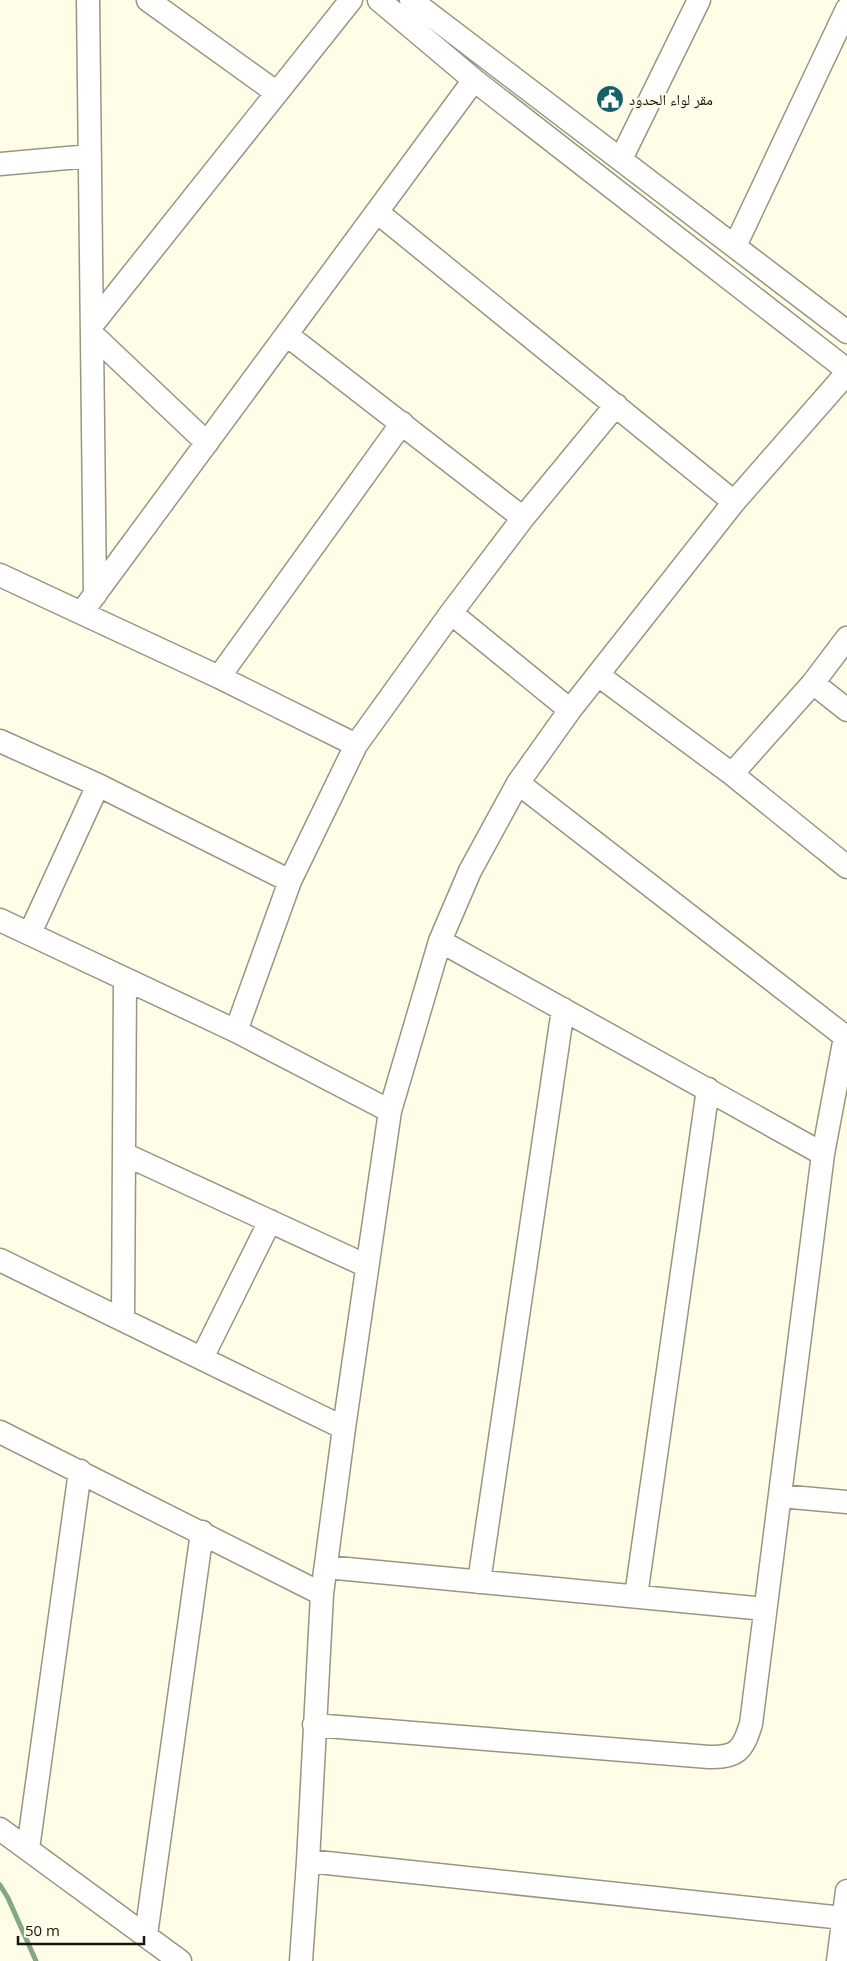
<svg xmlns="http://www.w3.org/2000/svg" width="847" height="1961" font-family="'Open Sans','Noto Naskh Arabic',sans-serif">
	<rect width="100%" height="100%" fill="#fffde8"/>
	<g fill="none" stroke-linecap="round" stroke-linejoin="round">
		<path stroke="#84a981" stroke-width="5" d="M0,1885L8,1898L36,1961"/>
		<g stroke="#989683" stroke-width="25">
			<path id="minor" d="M88,0L95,595
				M148,0L277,93
				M379,0L474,80L847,370
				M411,0L847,332
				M621,159L699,0
				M0,164L90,156
				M377,212L734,502
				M735,246L847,9
				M92,325L351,0
				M92,334L207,443
				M287,335L523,518
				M0,575L219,677L356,745
				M82,612L474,80
				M451,613L570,710
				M847,638L813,683L847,710
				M598,675L732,774L847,867
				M219,677L402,423
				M0,741L98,785L290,881
				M732,774L813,683
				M518,783L847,1038
				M0,920L236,1031L390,1111
				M30,933L98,785
				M440,941L823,1154
				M236,1031L290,881L356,745L451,613L523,518L616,405
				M124,1154L367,1266
				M0,1260L344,1428
				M123,1320L125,979
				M202,1358L270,1221
				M0,1432L322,1594
				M780,1496L847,1502
				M326,1567L765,1609
				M479,1582L563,1009
				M636,1596L708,1089
				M314,1725L709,1757C737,1758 743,1750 751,1724L823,1154L845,1037
				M0,1829L180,1961
				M28,1849L80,1471
				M308,1861L843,1918
				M146,1935L202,1532
				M301,1961L308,1861L322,1594L344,1428L390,1111L440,941L470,871L518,783L570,710L734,502L847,373
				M838,1961L847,1891"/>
		</g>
		<use href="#minor" stroke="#fff" stroke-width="22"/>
	</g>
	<defs>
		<g id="civic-disc" transform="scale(1.4375)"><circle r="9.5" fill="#13626a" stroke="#fffde8"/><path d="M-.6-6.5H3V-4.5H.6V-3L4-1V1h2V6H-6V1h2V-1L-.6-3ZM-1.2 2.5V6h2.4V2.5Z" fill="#fff"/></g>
	</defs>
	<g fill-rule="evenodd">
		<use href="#civic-disc" x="610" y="99"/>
	</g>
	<g text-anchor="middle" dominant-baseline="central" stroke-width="5" stroke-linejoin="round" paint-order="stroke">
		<g font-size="15" fill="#16160e" stroke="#fffde8" text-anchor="start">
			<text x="629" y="99">مقر لواء الحدود</text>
		</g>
	</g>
	<path d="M18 1936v8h126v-8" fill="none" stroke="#16160e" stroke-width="2.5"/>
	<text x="25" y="1936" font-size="15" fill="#16160e" stroke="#fffde8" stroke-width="4" paint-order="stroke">50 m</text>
</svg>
